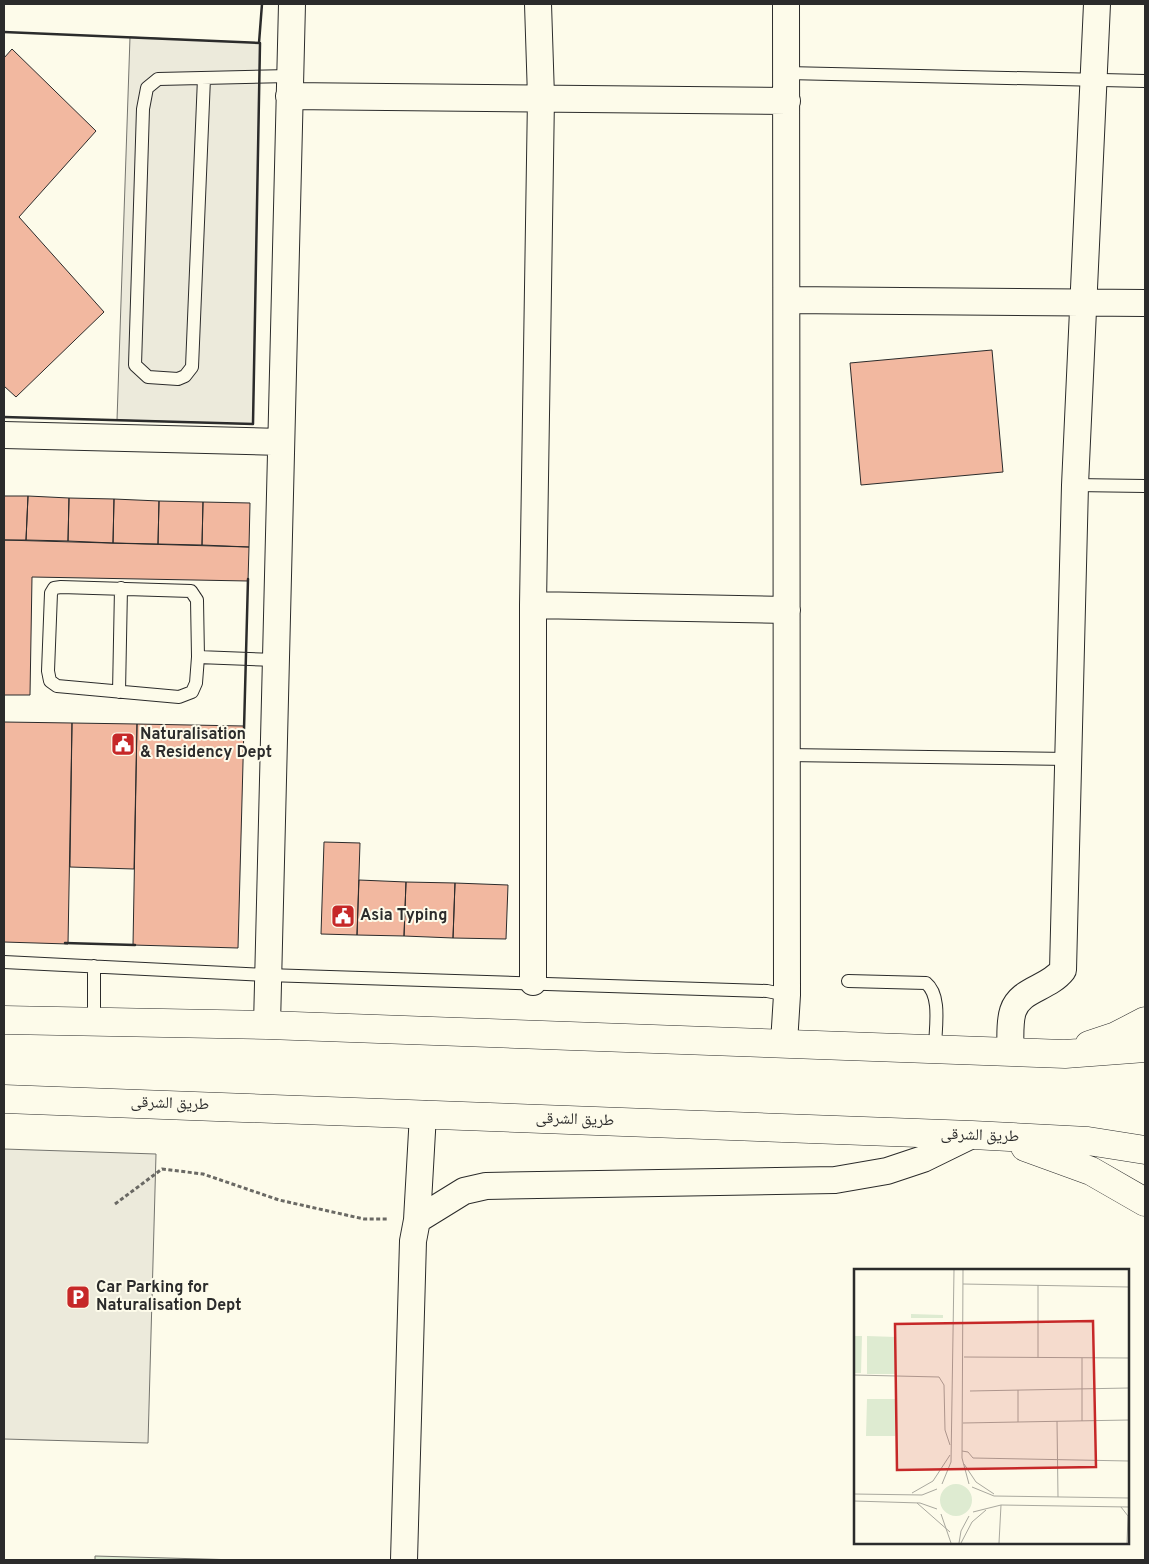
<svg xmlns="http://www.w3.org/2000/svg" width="1149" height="1564" font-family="Overpass,'Noto Naskh Arabic',sans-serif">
	<rect width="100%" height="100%" fill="#fdfbea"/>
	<path fill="#deebd1" stroke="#74746e" d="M95,1556L239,1560H95Z"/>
	<path fill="#eceadb" stroke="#74746e" d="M130,37L260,43L253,424L117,420Z
		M4,1149L156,1154L148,1443L4,1439Z"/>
	<path fill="#f2b8a0" stroke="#2b2b2b" d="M12,49L96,131L19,217L104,312L16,397L4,386V58Z
		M992,350L1003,472L861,485L850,363Z
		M4,496H28L26,540H4Z
		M28,496L69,498L68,541L26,540Z
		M69,498L114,499L113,543L68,541Z
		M114,499L159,501L158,544L113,543Z
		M159,501L203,502L202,545L158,544Z
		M203,502L250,503L249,547L202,545Z
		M4,540L249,547L248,581L32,577L30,695H4Z
		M4,722L72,723L68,944L4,942Z
		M72,723L137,724L134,869L70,867Z
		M137,724L244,726L238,948L133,945Z
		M324,842L360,843L357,935L321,934Z
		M359,880L406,882L404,936L357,935Z
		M406,882L455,883L453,938L404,936Z
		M455,883L508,885L506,939L453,938Z"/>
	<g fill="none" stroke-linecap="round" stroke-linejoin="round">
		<g stroke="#2b2b2b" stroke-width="14">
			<path id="service" d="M787,73L1145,81
				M204,78L192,367L185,376L178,379L148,377L135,365L143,109L147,88L158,79L290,76
				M1075,485L1145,486
				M198,657L196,683L192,692L179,697L57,686L50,681L48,671L51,593L54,588L61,587L191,591L197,600L198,657L276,660
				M119,692L121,588
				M787,755L1069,759
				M4,962L267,975L767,991L787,995
				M848,981L926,983C942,996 935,1029 935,1049
				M94,1021V966"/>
		</g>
		<g stroke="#2b2b2b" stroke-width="28">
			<path id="minor" d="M289,96L787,101
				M787,300L1145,303
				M4,435L281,442
				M533,605L787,610
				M533,982V605L541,97L538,4
				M267,1025L292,4
				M784,1043L787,995L786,4
				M1010,1050C1011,1038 1009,1023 1013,1011C1020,989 1048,989 1063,970L1075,485L1097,4
				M417,1220L423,1114
				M404,1560L413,1241L417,1220L464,1191L486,1186L835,1180L887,1171L923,1159L972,1135"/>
		</g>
		<g stroke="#2b2b2b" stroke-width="29">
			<path id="secondary" d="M4,1020L267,1025L1065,1054L1145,1048
				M1089,1045L1116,1036L1145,1021
				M4,1099L972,1135L1088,1141L1145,1150
				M1025,1147L1091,1171L1145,1202"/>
		</g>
		<path stroke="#6a6964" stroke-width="3" stroke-dasharray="4 2.5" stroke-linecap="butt" d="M115,1204L162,1169L203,1174L279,1200L364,1219H388"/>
		<use href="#service" stroke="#fdfbea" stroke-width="12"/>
		<use href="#minor" stroke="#fdfbea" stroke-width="26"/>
		<use href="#secondary" stroke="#fdfbea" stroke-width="28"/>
		<path stroke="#2b2b2b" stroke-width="2.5" d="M4,32L260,43L253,424L4,417
			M259,43L262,4
			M244,729L248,579
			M65,943L135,945"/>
	</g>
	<defs>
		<g id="civic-square" transform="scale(1.25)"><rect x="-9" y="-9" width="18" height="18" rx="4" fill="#c62828" stroke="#fdfbea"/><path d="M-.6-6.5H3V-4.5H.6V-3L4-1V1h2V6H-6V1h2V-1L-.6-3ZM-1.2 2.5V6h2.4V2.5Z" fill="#fff"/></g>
		<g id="parking-square" transform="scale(1.25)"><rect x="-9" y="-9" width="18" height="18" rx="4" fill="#c62828" stroke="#fdfbea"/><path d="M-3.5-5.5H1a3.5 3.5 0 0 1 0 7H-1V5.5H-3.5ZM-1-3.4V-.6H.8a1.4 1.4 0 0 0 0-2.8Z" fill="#fff"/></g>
	</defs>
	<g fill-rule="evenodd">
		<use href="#civic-square" x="123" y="744"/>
		<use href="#civic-square" x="343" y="916"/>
		<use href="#parking-square" x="78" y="1297"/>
	</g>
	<g text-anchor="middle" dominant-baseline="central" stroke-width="4" stroke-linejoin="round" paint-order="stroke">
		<g font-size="16" font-weight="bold" fill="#2b2b2b" stroke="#fdfbea" text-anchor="start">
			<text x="140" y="735">Naturalisation<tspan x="140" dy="18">&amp; Residency Dept</tspan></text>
			<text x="360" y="916">Asia Typing</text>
			<text x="96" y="1288">Car Parking for<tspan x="96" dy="18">Naturalisation Dept</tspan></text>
		</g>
		<g font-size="16" fill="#2b2b2b" stroke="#fdfbea">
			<text transform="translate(170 1104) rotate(2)">طريق الشرقى</text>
			<text transform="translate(575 1120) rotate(2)">طريق الشرقى</text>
			<text transform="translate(980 1136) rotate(2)">طريق الشرقى</text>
		</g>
	</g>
	<g transform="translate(854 1269)">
		<rect width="275" height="275" fill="#fdfbea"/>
		<path d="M57,45L89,46V49H57ZM0,67H8L7,104H0ZM13,67L42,68V105H13ZM13,130H42L41,167H12ZM86 231a16 16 0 1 1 32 0a16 16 0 1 1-32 0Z" fill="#deebd1"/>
		<path fill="none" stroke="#a9a89e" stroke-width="1" d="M109,1L108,189L115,215M109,15L275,18M110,88L275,89M184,89V16M228,89V152M0,106L85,108L90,116L91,161L96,176M116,122L275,119M203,152L204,228M164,153V121M109,154L275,151M108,182L114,183L119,189L275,192M110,195L122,213L140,225M88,215L97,193L100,1M118,218L140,227L275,229M58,224L79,212L96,186M0,225L68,226L83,220M0,232L66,234L83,240M63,234L96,263M267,238L274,247L273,274M119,243L147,236L275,238M87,245L97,274M105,274L107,262L115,247M107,274L118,253L132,241M145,274L147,236"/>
		<path fill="#c62828" fill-opacity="0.15" stroke="#c62828" stroke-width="2.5" d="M239,52L242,198L43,201L41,55Z"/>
		<rect width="275" height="275" fill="none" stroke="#2b2b2b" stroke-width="2.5"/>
	</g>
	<rect width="1149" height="1564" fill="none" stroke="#2b2b2b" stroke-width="10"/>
</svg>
